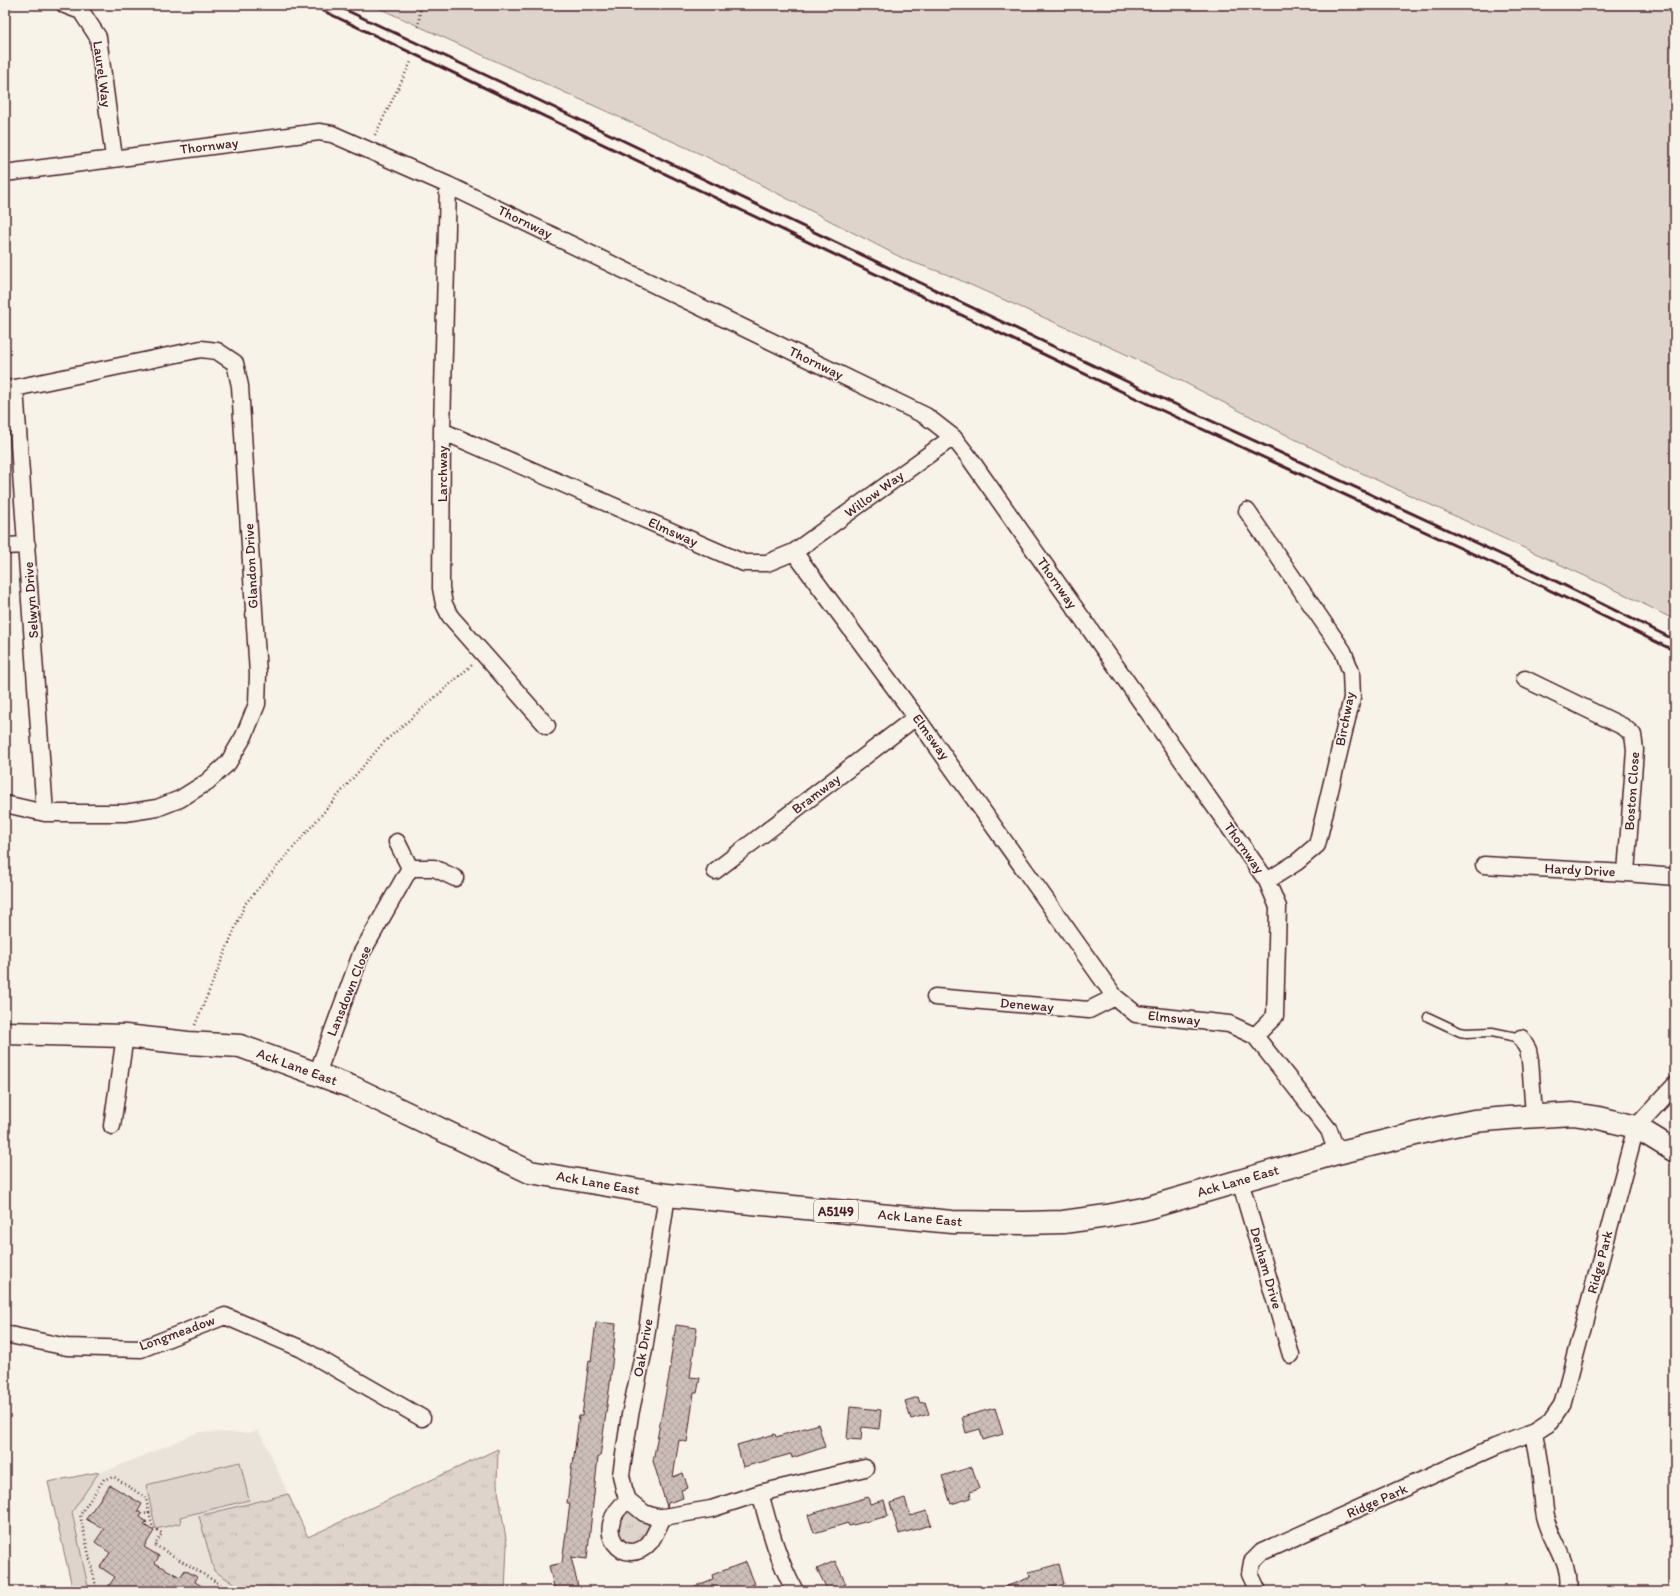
<svg xmlns="http://www.w3.org/2000/svg" width="1680" height="1596" font-family="Itim,sans-serif">
	<defs>
		<pattern id="park-tufts" width="24" height="20" patternUnits="userSpaceOnUse"><rect width="24" height="20" fill="#ded4cc"/><path d="M3 7l-1-3M5 7V3M7 7l1-3M15 17l-1-3M17 17v-4M19 17l1-3" fill="none" stroke="#c0b6af"/></pattern>
		<pattern id="building-cross-hatch" width="8" height="8" patternUnits="userSpaceOnUse"><rect width="8" height="8" fill="#ccbfb9"/><path d="M0 0l8 8M0 8l8-8" fill="none" stroke="#b1a49f"/></pattern>
	</defs>
	<rect width="100%" height="100%" fill="#f7f3e8"/>
	<filter id="ink" filterUnits="userSpaceOnUse"><feTurbulence type="fractalNoise" baseFrequency=".025" numOctaves="2"/><feDisplacementMap in="SourceGraphic" scale="8" xChannelSelector="R" yChannelSelector="G"/><feConvolveMatrix kernelMatrix="1 2 1 2 8 2 1 2 1" color-interpolation-filters="sRGB"/></filter>
	<g filter="url(#ink)">
		<path fill="#eae3da" d="M258,1431L264,1440L307,1537L498,1449L497,1484L507,1545L505,1591H73L48,1482L111,1469L199,1432L245,1433Z"/>
		<path fill="#ded4cc" stroke="#947a7c" d="M372,5H1675V620L1624,594L1353,469L1166,373L1119,351L946,274L906,260L705,156Z
			M240,1462L249,1500L180,1517L181,1523L156,1529L146,1485Z
			M99,1472L72,1512L89,1591H73L48,1482Z"/>
		<path fill="url(#park-tufts)" stroke="#947a7c" d="M498,1449L497,1484L507,1545L505,1591H247L214,1571L199,1516L288,1494L308,1537Z
			M620,1506L655,1517L650,1542L625,1551L611,1522Z"/>
		<path fill="url(#building-cross-hatch)" stroke="#4a1f2b" d="M596,1322L616,1324L610,1384L600,1457H598L587,1559L571,1557L578,1586L555,1591L549,1566L562,1563L570,1503H567L572,1463L573,1464L579,1416H582L589,1360L591,1361Z
			M676,1325L697,1328L690,1377L700,1378L697,1393H694L687,1442L679,1440L673,1477L683,1473L688,1488L681,1490L683,1498L668,1503L667,1507L653,1461L671,1365L670,1364Z
			M918,1397L920,1403L925,1402L929,1414L911,1419L905,1401Z
			M850,1407L881,1410L879,1429L862,1427L861,1440L847,1439Z
			M995,1408L1003,1434L983,1440L980,1429L966,1433L962,1417Z
			M818,1424L825,1447L792,1458L791,1454L743,1467L737,1445L775,1434L776,1437Z
			M972,1467L979,1489L970,1492L971,1498L951,1504L942,1476Z
			M110,1485L142,1504L138,1511L142,1514L140,1517L147,1522L144,1525L154,1531L144,1547L159,1556L155,1563L180,1577L185,1570L197,1577L195,1582L210,1591H105L115,1577L100,1567L110,1553L95,1542L104,1529L86,1519Z
			M868,1497L870,1504L884,1500L888,1516L849,1526L848,1523L814,1533L808,1515Z
			M905,1498L910,1516L927,1511L931,1525L899,1534L890,1503Z
			M835,1561L846,1584L828,1591L817,1569Z
			M746,1562L755,1584L737,1591H686L685,1590L713,1579L712,1575Z
			M1059,1564L1064,1584L1039,1591H997V1590L1031,1577L1029,1572Z"/>
		<g fill="none" stroke-linecap="round" stroke-linejoin="round">
			<g stroke="#4a1f2b" stroke-width="11">
				<path id="service" d="M1428,1017L1460,1032L1466,1033L1492,1032L1521,1038"/>
			</g>
			<g stroke="#4a1f2b" stroke-width="19">
				<path id="minor" d="M65,5L81,11L98,37L114,158
					M5,173L319,132L332,134L448,185L926,416L953,437L968,456L1267,881L1278,907L1275,1016L1255,1036
					M448,185L442,431L441,588L444,604L450,616L547,726
					M15,388L45,813
					M5,389L15,388L201,349L217,351L235,363L240,386L258,674L257,704L244,736L228,763L207,782L180,799L157,808L125,813H45L5,804
					M442,431L744,563H767L794,552L916,717L1115,997L1136,1014L1229,1024L1255,1036L1329,1130L1337,1153
					M1247,511L1343,651L1351,672L1352,698L1317,845L1297,862L1267,881
					M5,546L27,545
					M794,552L953,437
					M1525,679L1624,727L1633,735L1635,750L1626,873
					M397,842L410,868
					M1484,865L1626,873L1675,877
					M715,871L916,717
					M935,997L1089,1010L1115,997
					M1521,1038L1528,1050L1530,1060L1534,1115
					M317,1074L361,954L410,868H434L455,878
					M112,1126L125,1036
					M1240,1181L1291,1355
					M667,1195L644,1350L630,1415L621,1475L624,1489L628,1500L644,1513L655,1517H663L711,1509L760,1493L865,1468
					M5,1334L67,1347L141,1349L225,1316L302,1349L422,1418
					M1534,1432C1536,1444 1538,1456 1540,1468C1542,1484 1542,1501 1545,1516C1552,1545 1571,1560 1567,1591
					M760,1493C769,1526 778,1561 795,1591
					M628,1500C588,1530 626,1571 650,1542C655,1535 659,1525 663,1517
					M1258,1591L1250,1574L1252,1562L1262,1552L1495,1447L1534,1432L1551,1421L1562,1405L1636,1127L1675,1085"/>
			</g>
			<g stroke="#4a1f2b" stroke-width="25">
				<path id="primary" d="M5,1033L125,1036L188,1043L240,1046L352,1087L530,1172L667,1195L952,1222L1023,1223L1063,1222L1107,1216L1143,1209L1337,1153L1440,1128L1474,1121L1508,1118L1573,1114L1599,1118L1636,1127L1675,1151"/>
			</g>
			<path stroke="#4a1f2b" stroke-width="2.5" stroke-dasharray="1 3" stroke-linecap="butt" d="M418,27L421,5
				M375,135L411,62
				M195,1025L245,904L383,743L473,664
				M149,1513L153,1528L162,1533L155,1545L231,1591
				M97,1591L80,1515L104,1479L114,1477L146,1498L149,1513L142,1514"/>
			<use href="#service" stroke="#f7f3e8" stroke-width="8"/>
			<use href="#minor" stroke="#f7f3e8" stroke-width="16"/>
			<use href="#primary" stroke="#f7f3e8" stroke-width="22"/>
			<path stroke="#4a1f2b" stroke-width="3" d="M311,5L1150,405L1508,570L1675,651
				M335,5L509,86L1153,394L1513,560L1675,640"/>
		</g>
	</g>
	<g text-anchor="middle" dominant-baseline="central" stroke-width="3" stroke-linejoin="round" paint-order="stroke">
		<rect fill="#f7f3e8" stroke="#7e5f64" stroke-width="1" x="814" y="1200" width="44" height="22" rx="3"/>
		<g font-size="13" font-weight="bold" fill="#4a1f2b">
			<text x="836" y="1211">A5149</text>
		</g>
		<g font-size="14" fill="#4a1f2b" stroke="#f7f3e8">
			<text transform="translate(102 74) rotate(82)">Laurel Way</text>
			<text transform="translate(209 146) rotate(-7)">Thornway</text>
			<text transform="translate(525 222) rotate(26)">Thornway</text>
			<text transform="translate(816 363) rotate(26)">Thornway</text>
			<text transform="translate(442 474) rotate(-90)">Larchway</text>
			<text transform="translate(874 494) rotate(-36)">Willow Way</text>
			<text transform="translate(673 532) rotate(24)">Elmsway</text>
			<text transform="translate(251 566) rotate(-93)">Glandon Drive</text>
			<text transform="translate(1057 583) rotate(55)">Thornway</text>
			<text transform="translate(31 600) rotate(-94)">Selwyn Drive</text>
			<text transform="translate(1345 719) rotate(-79)">Birchway</text>
			<text transform="translate(931 737) rotate(54)">Elmsway</text>
			<text transform="translate(1632 791) rotate(-86)">Boston Close</text>
			<text transform="translate(816 794) rotate(-37)">Bramway</text>
			<text transform="translate(1244 848) rotate(55)">Thornway</text>
			<text transform="translate(1580 870) rotate(3)">Hardy Drive</text>
			<text transform="translate(349 991) rotate(-68)">Lansdown Close</text>
			<text transform="translate(1027 1005) rotate(5)">Deneway</text>
			<text transform="translate(1174 1018) rotate(6)">Elmsway</text>
			<text transform="translate(297 1067) rotate(20)">Ack Lane East</text>
			<text transform="translate(1238 1181) rotate(-16)">Ack Lane East</text>
			<text transform="translate(598 1183) rotate(10)">Ack Lane East</text>
			<text transform="translate(920 1218) rotate(5)">Ack Lane East</text>
			<text transform="translate(1600 1262) rotate(-75)">Ridge Park</text>
			<text transform="translate(1266 1268) rotate(74)">Denham Drive</text>
			<text transform="translate(177 1333) rotate(-20)">Longmeadow</text>
			<text transform="translate(643 1348) rotate(-80)">Oak Drive</text>
			<text transform="translate(1377 1501) rotate(-24)">Ridge Park</text>
		</g>
	</g>
	<rect width="1680" height="1596" fill="none" stroke="#f7f3e8" stroke-width="20"/>
	<rect x="10" y="10" width="1660" height="1576" fill="none" stroke="#4a1f2b" stroke-width="1.5" filter="url(#ink)"/>
</svg>
